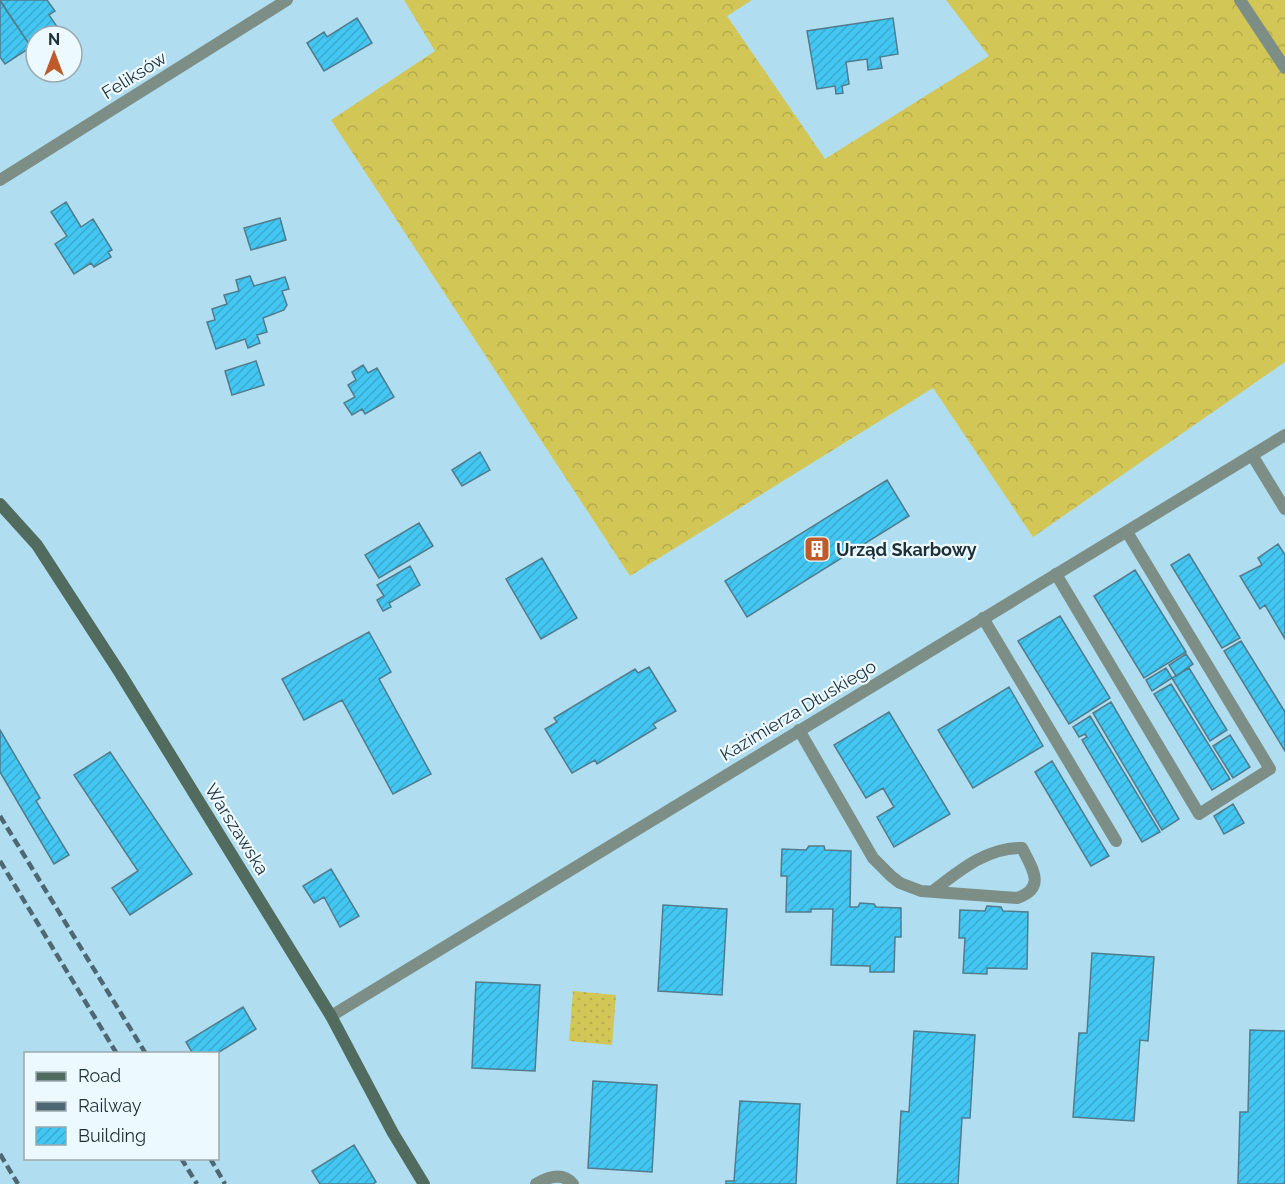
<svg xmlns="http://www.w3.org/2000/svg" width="1285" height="1184" font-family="Raleway,sans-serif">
	<defs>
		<pattern id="forest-crowns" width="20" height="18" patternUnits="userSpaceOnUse" patternTransform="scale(1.5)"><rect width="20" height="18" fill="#d2c756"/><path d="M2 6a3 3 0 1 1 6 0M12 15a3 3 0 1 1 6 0" fill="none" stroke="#b4ab4c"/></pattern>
		<pattern id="park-dots" width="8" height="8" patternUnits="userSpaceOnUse" patternTransform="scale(1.5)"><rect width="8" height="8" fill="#d2c756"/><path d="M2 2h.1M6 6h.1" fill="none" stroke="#b4ab4c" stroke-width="1.8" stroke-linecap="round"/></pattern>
		<pattern id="building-hatch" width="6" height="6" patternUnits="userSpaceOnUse" patternTransform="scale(1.5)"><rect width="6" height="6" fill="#43c7f2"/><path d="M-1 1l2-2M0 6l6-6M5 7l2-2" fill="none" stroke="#3aabd0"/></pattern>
	</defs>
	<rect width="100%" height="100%" fill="#b0def0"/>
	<path fill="url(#forest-crowns)" d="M404,0H752L727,16L825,159L989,56L946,0H1285V362L1033,537L933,388L630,576L331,120L435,51Z"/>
	<path fill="url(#park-dots)" d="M573,991L616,995L612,1045L569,1041Z"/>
	<path fill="url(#building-hatch)" stroke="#507c8c" stroke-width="1.5" d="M0,0H47L55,11L49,15L58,28L47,36H36V44L31,47Z
		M0,1L31,47L5,64L0,57Z
		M357,18L372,43L324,71L307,43L324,32L327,37Z
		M893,18L898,54L880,57L882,68L868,70L867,59L846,62L849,84L842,86L843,93L836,94L835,86L817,89L807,31Z
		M66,202L81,227L93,219L112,250L108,252L111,257L94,267L91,263L74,274L55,244L67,236L51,212Z
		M280,218L286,240L251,250L244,228Z
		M250,276L254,286L285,277L289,289L282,291L287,305L284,310L263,318L267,332L257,335L260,343L248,348L245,339L216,349L207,322L215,320L212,309L227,304L224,295L239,291L236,280Z
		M256,361L264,385L232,395L225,371Z
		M363,365L368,373L377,368L394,397L365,414L362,409L352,415L344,403L355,397L348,385L356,380L352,372Z
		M480,452L490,470L462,486L452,470Z
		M887,480L909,516L747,617L725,581Z
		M419,523L433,546L379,578L365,555Z
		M1278,544L1285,555V639L1265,605L1260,609L1240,576L1262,565L1258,558Z
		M1189,554L1240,638L1222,648L1171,565Z
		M542,558L577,618L541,639L506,579Z
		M410,566L420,585L389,603L391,607L383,611L377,600L384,596L377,585Z
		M1135,570L1186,652L1144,678L1094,596Z
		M1060,616L1110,698L1069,724L1018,641Z
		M369,632L391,672L379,679L431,774L393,794L342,700L304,720L282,679Z
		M1241,641L1285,712V751L1224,651Z
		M1186,654L1193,664L1176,676L1169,665Z
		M649,667L676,711L653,724L656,728L597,764L595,760L572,773L545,729L557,722L554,718L635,669L638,673Z
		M1166,668L1172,678L1152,691L1146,680Z
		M1189,668L1227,730L1210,741L1172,678Z
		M1171,684L1230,779L1212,790L1154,694Z
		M1009,687L1043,746L973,788L938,730Z
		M1111,702L1179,819L1162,830L1093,713Z
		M889,712L950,814L894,847L877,817L894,807L883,788L866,798L834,745Z
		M1090,716L1160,832L1142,842L1082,740L1087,737L1085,734L1079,737L1073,727Z
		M0,730L40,798L36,801L69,855L54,864L0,772Z
		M1230,735L1250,767L1233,778L1213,746Z
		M110,752L192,874L130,915L112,888L138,871L74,775Z
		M1052,761L1109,856L1091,866L1035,772Z
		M1233,804L1244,823L1224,834L1214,816Z
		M809,846H824L825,850L851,851L850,907H858L860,903L874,904L876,907L901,908V937H895L894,972H870V966L831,965L833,909H811V912H786L787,876H781L782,849L806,850Z
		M331,869L359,916L340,927L324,897L314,903L303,886Z
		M663,905L727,909L722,995L658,991Z
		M987,906L1001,907L1003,911L1028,912L1027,969L987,968V974L963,973L965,938H959L960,910L985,911Z
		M1092,953L1154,957L1148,1041L1140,1040L1134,1121L1073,1117L1079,1033H1087Z
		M476,982L540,985L535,1071L472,1068Z
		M243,1007L256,1029L216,1054H193L186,1042Z
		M1250,1030L1285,1031V1184H1238L1240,1112H1248Z
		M914,1031L975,1035L970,1118H962L958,1184H897L901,1111L909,1112Z
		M593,1081L657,1085L652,1172L588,1168Z
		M740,1101L800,1104L796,1184H726V1181H734Z
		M354,1145L376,1182L373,1184H320L312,1171Z"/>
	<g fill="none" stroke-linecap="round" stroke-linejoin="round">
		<path stroke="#7c8e85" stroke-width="12" d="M1252,455L1285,509
			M1056,574L1199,814L1270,769L1127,532
			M983,618L1116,841
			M799,730L873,858L891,876L900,883L921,891L1017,898C1047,888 1032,868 1022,848C987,847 959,871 933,891"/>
		<path stroke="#7c8e85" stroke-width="12" d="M1240,0L1285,68
			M0,180L287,0
			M331,1016L1285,435
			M536,1184C548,1177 563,1172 573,1184"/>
		<path stroke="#516b5e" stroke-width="12" d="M0,504L37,545L120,673L331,1016L393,1133L424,1184"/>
		<path stroke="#4d6873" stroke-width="4.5" stroke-dasharray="9 4.5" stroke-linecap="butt" d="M0,816L146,1054
			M0,861L117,1054
			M0,1154L18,1184
			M181,1158L197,1184
			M210,1158L225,1184"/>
	</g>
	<defs>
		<g id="building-square" transform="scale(1.35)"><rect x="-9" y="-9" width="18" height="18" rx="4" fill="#bf5a2a" stroke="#ecf9ff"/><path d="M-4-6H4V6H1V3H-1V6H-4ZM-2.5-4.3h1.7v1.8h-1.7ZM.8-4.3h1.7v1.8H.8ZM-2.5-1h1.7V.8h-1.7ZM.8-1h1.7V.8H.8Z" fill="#fff"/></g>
	</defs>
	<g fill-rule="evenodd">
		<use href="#building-square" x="817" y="549"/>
	</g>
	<g text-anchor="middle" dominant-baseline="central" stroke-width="4.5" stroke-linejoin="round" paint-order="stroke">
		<g font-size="18" fill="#1e3037" stroke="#ecf9ff">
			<text transform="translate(134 75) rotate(-32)">Feliksów</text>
			<text transform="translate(798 710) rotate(-31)">Kazimierza Dłuskiego</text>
			<text transform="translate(237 829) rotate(58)">Warszawska</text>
		</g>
		<g font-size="18" font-weight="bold" fill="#1e3037" stroke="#ecf9ff" text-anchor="start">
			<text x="836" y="549">Urząd Skarbowy</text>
		</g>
	</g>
	<rect x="24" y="1052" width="195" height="108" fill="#ecf9ff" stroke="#9aa9af" stroke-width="1.5"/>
	<rect x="36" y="1072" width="30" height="9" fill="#516b5e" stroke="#9aa9af" stroke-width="1.5"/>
	<text x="78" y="1082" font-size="18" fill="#1e3037">Road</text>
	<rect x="36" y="1102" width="30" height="9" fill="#4d6873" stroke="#9aa9af" stroke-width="1.5"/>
	<text x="78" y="1112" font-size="18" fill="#1e3037">Railway</text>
	<rect x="36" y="1127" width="30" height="18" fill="url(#building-hatch)" stroke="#9aa9af" stroke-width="1.5"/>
	<text x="78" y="1142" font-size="18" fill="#1e3037">Building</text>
	<g transform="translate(54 54)"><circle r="28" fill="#ecf9ff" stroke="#9aa9af" stroke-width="1.5"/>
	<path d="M0-4.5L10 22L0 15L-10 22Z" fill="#bf5a2a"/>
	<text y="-9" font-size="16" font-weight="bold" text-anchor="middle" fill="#1e3037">N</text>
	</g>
</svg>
